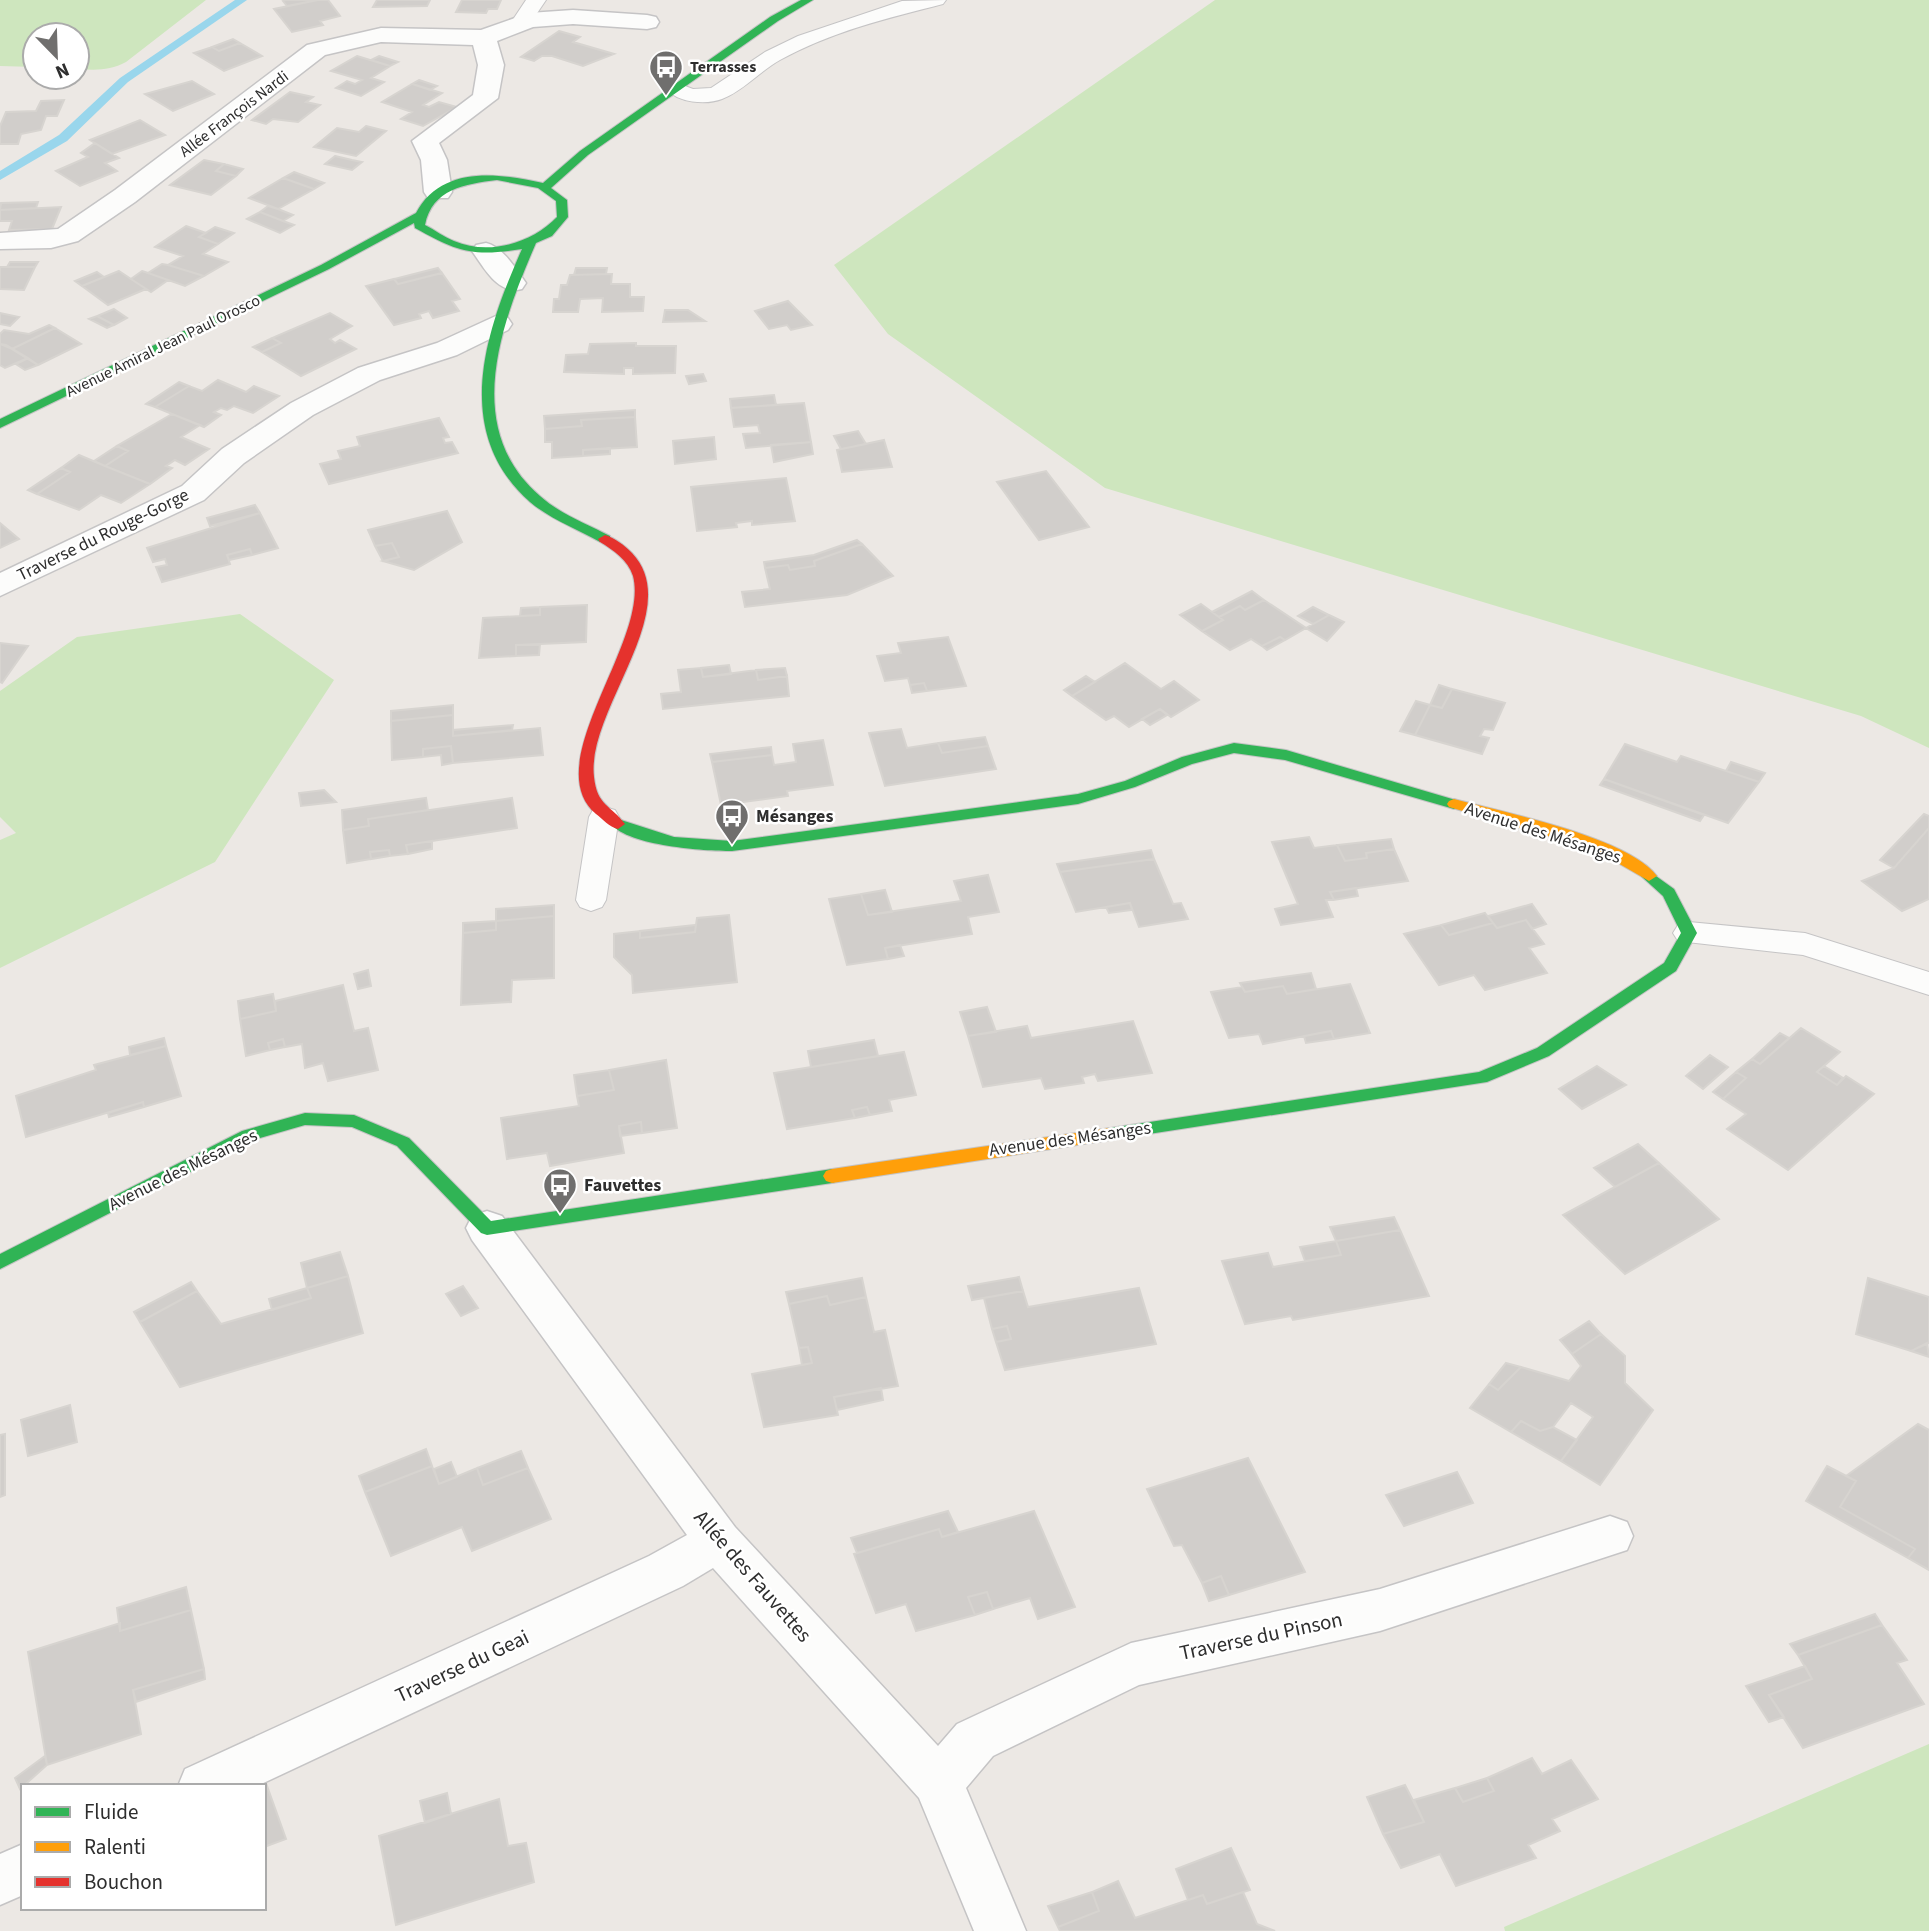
<svg xmlns="http://www.w3.org/2000/svg" width="1929" height="1931" font-family="'Source Sans 3',sans-serif">
	<rect width="100%" height="100%" fill="#ece8e4"/>
	<path fill="#cee6be" d="M0,0H206L126,62C110,71 95,70 77,69V35H35V67L0,66Z
		M1215,0H1929V748L1861,716L1105,488L888,334L834,265Z
		M240,614L334,680L215,862L0,968V840L16,833L0,817V691L77,637Z
		M1929,1744V1931H1505L1504,1927Z"/>
	<g fill="none" stroke-linecap="round" stroke-linejoin="round">
		<path fill="#99d6ec" fill-rule="evenodd" d="M235,0H247L128,82L67,141L0,180V171L59,135L120,78Z"/>
	</g>
	<path fill="#d1cecb" stroke="#d7d4d0" stroke-width="2" d="M286,0H318L287,6L283,1Z
		M318,0H328L340,16L320,21L323,25L292,32L274,9Z
		M377,0H430L427,6L373,7Z
		M462,0H501L497,9H488L486,13L456,12Z
		M559,31L580,37L573,42L614,54L583,66L552,56H542L534,61L521,57Z
		M233,39L240,43L219,51L212,47Z
		M240,43L262,56L224,71L194,53L212,47L219,51Z
		M357,56L390,66L371,78L384,82L361,96L336,88L347,81L355,84L362,80L331,71Z
		M379,56L398,62L390,66L371,60Z
		M419,80L437,86L430,90L412,84Z
		M192,81L214,94L173,111L145,94Z
		M412,84L442,93L423,105L429,107L439,102L457,107L423,126L401,119L412,112L382,102Z
		M290,92L313,97L306,102L320,105L298,122L273,119L266,124L252,120Z
		M64,100L57,116H46L41,130L21,134L18,144H0V126L6,112L36,111L41,101Z
		M140,120L165,135L112,154L90,140Z
		M366,126L386,131L356,156L314,147L337,128L359,132Z
		M95,143L119,158L105,163L117,171L80,186L56,171L88,157L81,153Z
		M335,156L352,160L362,162L352,170L325,164Z
		M204,160L224,164L216,171L236,176L211,195L170,185Z
		M224,164L243,169L236,176L216,171Z
		M294,172L324,183L314,189L283,178Z
		M283,178L314,189L278,209L249,198Z
		M38,202L36,208L0,210L1,203Z
		M268,206L278,209L293,215L283,221L260,212Z
		M61,207L52,229L9,230L12,221H0V210Z
		M260,212L283,221L294,225L280,233L247,219Z
		M186,226L206,233L199,237L218,244L203,254L228,262L204,276L168,265L183,256L155,247Z
		M215,227L234,233L218,244L199,237Z
		M10,262H38L35,267H7Z
		M162,264L168,265L204,276L185,286L148,273Z
		M0,267H35L24,290L0,289Z
		M438,268L442,273L398,284L394,279Z
		M576,268H607L606,274L574,275Z
		M119,271L146,289L108,305L82,286Z
		M142,271L148,273L168,280L151,292L131,279Z
		M97,272L104,277L82,286L75,281Z
		M442,273L460,299L452,301L459,311L433,318L429,311L419,314L421,318L394,325L366,286L394,279L398,284Z
		M612,274L611,284H630V297H644L643,311L602,312L603,298L580,299L578,312H553L554,299H559L561,285H567L570,275Z
		M788,301L812,325L791,330L787,325L769,329L755,311Z
		M114,309L127,318L114,325L97,316Z
		M665,310H688L705,321L663,322Z
		M0,313L19,317L10,326L0,324Z
		M330,313L352,326L330,339L335,343L340,340L356,349L301,376L262,352L281,343L272,338Z
		M97,316L114,325L107,328L89,319Z
		M49,325L55,328L12,349L0,344V334L4,330L29,334Z
		M55,328L81,344L38,365L12,349Z
		M272,338L281,343L262,352L253,347Z
		M636,343V346H676L675,373L633,374V368H624V374L564,372L566,355L588,354L590,344Z
		M0,344L6,345L28,358L5,368L0,365Z
		M28,358L38,365L25,370L16,364Z
		M703,374L706,381L689,384L686,376Z
		M218,380L246,392L254,386L279,396L253,413L234,406L227,410L221,408L214,412L221,415L204,427L155,407L189,386L202,391Z
		M179,382L189,386L155,407L146,404Z
		M774,395L776,405L731,408L730,399Z
		M804,403L811,442L746,448L743,434L760,433L758,425L734,427L731,408Z
		M635,410V417L581,420L582,426L545,429L544,416Z
		M172,414L200,425L181,437L209,449L185,465L175,460L166,466L172,468L150,484L105,466L128,451L117,446Z
		M635,417L637,447L583,450V456L552,458V442H545V429L582,426L581,420Z
		M439,418L449,437L443,438L445,443L452,442L458,453L329,484L320,464L341,459L338,451L360,446L357,437Z
		M858,431L866,444L841,449L834,436Z
		M714,437L716,459L675,464L673,441Z
		M884,440L892,467L842,472L837,450Z
		M811,442L813,454L774,462L771,445Z
		M117,446L128,451L105,466L94,461Z
		M610,448V454L583,456V450Z
		M79,455L105,466L150,484L121,503L101,495L79,510L37,494L70,472L61,468Z
		M61,468L70,472L37,494L28,490Z
		M1046,471L1089,527L1039,540L997,482Z
		M786,478L795,521L752,525V521L736,523L737,527L697,531L691,487Z
		M255,505L260,513L210,526L207,518Z
		M447,511L462,542L414,570L383,561L399,557L392,543L375,546L368,530Z
		M260,513L278,548L252,555L250,549L227,555L230,564L162,582L156,567L167,565L165,559L153,562L147,548Z
		M0,523L19,539L0,548Z
		M857,540L862,544L814,561L815,566L790,570L788,565L765,568L764,562L814,555Z
		M392,543L399,557L383,561L375,546Z
		M862,544L893,576L847,595L745,607L742,592L770,589L765,568L788,565L790,570L815,566L814,561Z
		M250,549L252,555L229,560L227,555Z
		M1252,591L1264,600L1245,610L1240,606L1219,617L1212,612Z
		M1264,600L1306,628L1285,640L1280,637L1262,646L1251,639L1230,650L1202,631L1223,620L1219,617L1240,606L1245,610Z
		M1201,604L1223,620L1202,631L1180,615Z
		M587,605L586,642L516,645V656L479,658L483,618L540,615V607Z
		M540,607V615L520,616L521,608Z
		M1313,607L1329,615L1313,624L1298,616Z
		M1329,615L1344,622L1327,641L1306,628Z
		M948,637L966,686L927,691L924,683L910,685L908,678L885,681L877,656L901,653L898,643Z
		M1280,637L1285,640L1267,650L1262,646Z
		M0,643L28,646L2,683L0,682Z
		M540,644L539,655L516,656V645Z
		M1125,663L1161,689L1174,681L1199,700L1171,717L1160,709L1129,727L1114,716L1106,720L1072,696Z
		M729,665L731,674L703,677L701,668Z
		M701,668L703,677L756,670L758,680L787,676L789,696L663,709L661,694L681,692L678,670Z
		M785,668L787,676L758,680L756,670Z
		M1086,676L1095,682L1072,696L1064,690Z
		M924,683L927,691L912,693L910,685Z
		M1439,685L1452,689L1442,708L1430,705Z
		M1452,689L1505,703L1493,730L1484,729L1480,736L1489,738L1482,754L1415,735L1430,705L1442,708Z
		M1416,701L1430,705L1415,735L1400,731Z
		M453,705V715L391,721V711Z
		M1160,709L1167,715L1150,725L1142,719Z
		M453,715V736L540,728L543,755L453,763L451,746L423,749V757L392,760L391,721Z
		M513,725L512,730L453,736V730Z
		M901,729L907,748L938,743L942,753L988,746L996,769L885,786L869,733Z
		M985,737L988,746L942,753L938,743Z
		M823,740L833,785L787,791L788,796L721,805L712,762L772,755L774,765L796,762L793,744Z
		M1625,744L1677,762L1681,756L1759,782L1728,823L1604,779Z
		M451,746L453,763L442,765L441,755L423,757V749Z
		M771,747L772,755L712,762L710,754Z
		M1731,762L1765,773L1759,782L1726,771Z
		M1604,779L1704,815L1700,821L1600,785Z
		M324,790L336,802L301,806L299,793Z
		M426,798L428,810L368,819L369,826L343,830L342,810Z
		M512,798L517,828L406,845L408,854L390,856L389,850L370,852L371,859L347,863L343,830L369,826L368,819Z
		M1924,814L1929,816V828L1894,868L1880,860Z
		M1929,828V899L1902,911L1862,881L1894,868Z
		M1309,837L1314,848L1337,845L1345,861L1367,858L1366,853L1394,849L1408,881L1330,892L1334,900H1326L1333,917L1281,925L1275,909L1298,904L1272,842Z
		M1391,839L1394,849L1366,853L1367,858L1345,861L1337,845Z
		M432,841V849L408,854L406,845Z
		M389,850L390,856L371,859L370,852Z
		M1151,850L1154,859L1060,872L1057,864Z
		M1154,859L1173,904L1181,903L1188,919L1139,927L1130,903L1076,912L1060,872Z
		M988,875L999,912L968,917L972,934L885,948L888,959L847,965L829,899L861,894L868,915L961,901L954,881Z
		M1356,888L1358,896L1334,900L1330,892Z
		M885,890L892,912L868,915L861,894Z
		M1130,903L1132,910L1109,913L1106,907Z
		M1532,904L1546,924L1532,929L1526,920L1497,928L1488,916Z
		M554,905V916L496,921V909Z
		M1485,913L1493,923L1449,935L1441,925Z
		M729,915L737,982L633,993L632,975L614,957V934L640,931V938L695,932L697,918Z
		M554,916V978L512,980L511,1002L461,1005L463,933L496,930V921Z
		M1526,920L1544,944L1529,948L1547,973L1485,990L1474,975L1439,985L1404,934L1441,925L1449,935L1493,923L1497,928Z
		M496,921V930L463,933V923Z
		M696,925L695,932L640,938V931Z
		M900,945L904,956L888,959L885,948Z
		M368,970L371,986L358,989L354,974Z
		M1311,973L1316,989L1287,994L1283,986L1245,992L1240,983Z
		M1350,984L1370,1033L1334,1039L1331,1031L1263,1044L1259,1034L1229,1038L1211,992L1242,987L1245,992L1283,986L1287,994Z
		M343,985L354,1031L368,1028L378,1070L328,1081L323,1063L305,1068L302,1044L285,1047L283,1039L268,1043L270,1050L246,1056L240,1019L276,1011L275,1001Z
		M273,994L276,1011L240,1019L238,1001Z
		M987,1007L996,1032L968,1036L960,1012Z
		M1133,1021L1152,1073L1098,1081L1095,1074L1082,1077L1084,1083L1045,1089L1041,1078L983,1087L968,1036L1027,1026L1031,1038Z
		M1801,1028L1840,1052L1817,1072L1837,1085L1846,1076L1874,1094L1788,1170L1727,1129L1746,1114L1723,1099L1746,1078L1736,1072L1752,1059L1760,1064Z
		M1331,1031L1334,1039L1306,1043L1304,1036Z
		M1780,1033L1789,1038L1760,1064L1752,1059Z
		M164,1038L166,1046L130,1055L129,1047Z
		M283,1039L285,1047L270,1050L268,1043Z
		M874,1040L878,1056L811,1067L808,1051Z
		M166,1046L181,1096L144,1107L143,1102L26,1137L16,1096L96,1070L94,1065Z
		M904,1052L916,1095L889,1100L892,1111L870,1115L867,1107L852,1110L855,1118L787,1129L774,1073Z
		M1710,1055L1728,1067L1703,1089L1686,1076Z
		M666,1060L677,1128L642,1133L641,1122L619,1126L624,1153L550,1166L547,1153L507,1159L501,1118L579,1106L577,1096L614,1090L609,1070Z
		M1597,1066L1626,1085L1582,1109L1559,1089Z
		M1824,1066L1843,1078L1837,1085L1817,1072Z
		M609,1070L614,1090L577,1096L574,1075Z
		M1736,1072L1746,1078L1723,1099L1713,1092Z
		M143,1102L144,1107L109,1117L108,1113Z
		M867,1107L870,1115L855,1118L852,1110Z
		M641,1122L642,1133L620,1136L619,1126Z
		M1638,1144L1659,1163L1615,1187L1594,1168Z
		M1659,1163L1719,1219L1625,1274L1563,1215Z
		M1394,1217L1400,1230L1336,1241L1330,1227Z
		M1400,1230L1429,1296L1293,1320L1291,1316L1245,1324L1222,1261L1268,1253L1273,1267L1341,1255L1336,1241Z
		M1336,1241L1341,1255L1305,1261L1300,1247Z
		M340,1252L348,1276L307,1288L301,1263Z
		M348,1276L363,1333L180,1387L140,1322L197,1291L221,1324L311,1298L307,1288Z
		M1019,1277L1023,1291L972,1300L968,1286Z
		M862,1278L866,1297L830,1305L827,1296L789,1304L786,1292Z
		M1868,1278L1929,1297V1343L1911,1351L1856,1334Z
		M191,1282L197,1291L140,1322L134,1312Z
		M463,1286L478,1308L461,1316L446,1294Z
		M307,1288L311,1298L272,1310L269,1299Z
		M1139,1288L1156,1344L1005,1370L996,1342L1011,1339L1007,1326L992,1329L984,1298L1023,1291L1028,1307Z
		M827,1296L830,1305L866,1297L874,1332L885,1330L898,1386L834,1397L838,1415L764,1427L752,1374L812,1363L808,1347L799,1348L789,1304Z
		M1589,1321L1601,1334L1572,1354L1560,1340Z
		M1007,1326L1011,1339L996,1342L992,1329Z
		M1601,1334L1625,1356V1383L1653,1410L1600,1485L1561,1461L1593,1417L1571,1403L1553,1427L1540,1431L1521,1421L1511,1432L1470,1408L1489,1384L1498,1390L1521,1367L1569,1381L1581,1366L1572,1354Z
		M1927,1343L1929,1357L1911,1351Z
		M808,1347L812,1363L802,1365L799,1348Z
		M1506,1363L1521,1367L1498,1390L1489,1384Z
		M881,1388L883,1400L837,1410L834,1397Z
		M70,1405L77,1442L28,1456L21,1420Z
		M1521,1421L1540,1431L1553,1427L1577,1440L1561,1461L1511,1432Z
		M1918,1424L1929,1430V1570L1908,1558L1915,1549L1840,1507L1856,1481L1846,1476Z
		M5,1434V1495L0,1497V1435Z
		M426,1449L432,1466L365,1492L359,1476Z
		M521,1451L528,1468L483,1485L477,1468Z
		M1248,1458L1305,1572L1229,1595L1221,1576L1202,1583L1182,1545L1174,1546L1147,1489Z
		M451,1462L457,1477L439,1484L434,1469Z
		M432,1466L439,1484L477,1468L483,1485L528,1468L551,1519L472,1551L462,1527L391,1556L365,1492Z
		M1827,1466L1856,1481L1840,1507L1915,1549L1908,1558L1806,1501Z
		M1457,1472L1473,1503L1404,1526L1386,1495Z
		M948,1511L958,1532L942,1537L939,1529L857,1553L851,1538Z
		M1034,1511L1075,1607L1038,1619L1030,1598L993,1609L987,1592L968,1597L975,1615L916,1631L906,1604L876,1613L854,1554L939,1529L942,1537Z
		M1221,1576L1229,1595L1209,1601L1202,1583Z
		M186,1587L191,1610L120,1631L117,1608Z
		M987,1592L993,1609L975,1615L968,1597Z
		M191,1610L204,1669L133,1690L141,1734L47,1765L28,1652L120,1623V1631Z
		M1875,1614L1882,1625L1798,1655L1790,1644Z
		M1882,1625L1907,1660L1897,1663L1924,1704L1803,1748L1769,1695L1812,1679L1798,1655Z
		M1805,1666L1812,1679L1769,1695L1784,1717L1769,1722L1746,1686Z
		M204,1669L205,1679L136,1702L133,1690Z
		M45,1756L47,1765L20,1789L15,1778Z
		M1532,1758L1542,1774L1571,1760L1598,1799L1552,1819L1560,1831L1528,1845L1536,1858L1456,1886L1440,1854L1401,1868L1383,1834L1424,1822L1414,1800L1455,1788L1463,1802L1494,1791L1487,1778Z
		M1487,1778L1494,1791L1463,1802L1455,1788Z
		M266,1783L286,1839L264,1847V1786H262Z
		M1405,1785L1424,1822L1383,1834L1367,1797Z
		M447,1793L451,1814L425,1823L420,1801Z
		M499,1799L508,1846L526,1843L534,1882L396,1925L379,1836Z
		M1231,1848L1250,1890L1207,1904L1203,1895L1188,1900L1176,1869Z
		M1118,1881L1135,1918L1203,1895L1207,1904L1243,1892L1257,1924L1275,1931H1060L1058,1927L1099,1911L1092,1892Z
		M1092,1892L1099,1911L1058,1927L1048,1906Z"/>
	<g fill="none" stroke-linecap="round" stroke-linejoin="round">
		<g stroke="#c5c4c5" stroke-width="2">
			<path id="lane" d="M526,0H546L527,28H513L510,24Z
				M946,0L943,4C888,18 830,32 780,60C760,71 743,91 722,99C707,105 677,103 667,89L677,83L693,89L711,88L765,52L798,36L902,1Z
				M604,807L615,810L619,817L606,900L602,907L591,911L580,907L576,900L589,817L593,810Z
				M1689,922L1805,933L1929,972V995L1803,955L1678,941L1673,933L1678,925Z"/>
		</g>
		<g stroke="#c5c4c5" stroke-width="3">
			<path id="street" d="M573,10L647,15L656,17L659,22L656,27L647,29L573,24L533,27L497,41L504,65L498,98L439,143L447,160L452,192L448,198H428L424,192L421,160L412,141L473,95L478,65L473,45L381,42L325,55L135,202L78,241L51,248L0,249V233L58,229L115,190L307,45L381,28L481,30L529,13Z
				M486,243C503,247 516,269 526,283L522,289C498,295 485,269 472,251L476,245Z
				M498,315L508,318L512,324L508,330L457,355L380,380L313,415L244,463L204,500L0,596V573L182,486L222,449L291,403L358,368L437,343Z
				M487,1211L502,1216L735,1527L938,1746L957,1724L1131,1643L1380,1589L1610,1516L1627,1522L1633,1536L1627,1550L1380,1631L1139,1685L993,1756L966,1788L1026,1931H974L919,1798L713,1568L683,1586L257,1786H178L185,1769L649,1556L687,1535L472,1240L466,1228L472,1216Z
				M23,1844V1895L0,1905V1854Z"/>
		</g>
		<g stroke="#c5c4c5" stroke-width="2">
			<path id="fast" d="M801,0H813L778,21L588,155L551,188L567,200L568,217L552,236L536,243C501,324 461,428 540,496C560,514 587,524 610,536V542H600C577,529 550,519 530,502C451,432 485,332 522,249C473,257 458,252 415,228L414,223L329,269L0,428V419L321,265L416,213C441,165 499,173 543,183L580,151L770,17ZM497,180L538,188L556,201L557,217C532,243 489,256 454,241C444,237 435,230 425,225C432,189 465,184 497,180Z
				M1234,743L1286,750L1459,801L1461,804L1454,809L1285,760L1234,753L1192,764L1135,787L1078,804L732,851C704,851 629,846 611,824L618,819L674,837L732,841L1078,794L1125,781L1182,757Z
				M1649,871L1674,889L1697,933L1676,971L1549,1056L1487,1082L1110,1140L1104,1138L1102,1134L1104,1130L1110,1128L1479,1072L1537,1048L1664,963L1681,933L1663,896L1641,876Z
				M305,1113L354,1115L409,1138L491,1221L832,1169L838,1171L841,1176L838,1181L832,1183L487,1235L481,1233L397,1146L352,1127L305,1125L253,1140L0,1269V1254L242,1131Z"/>
		</g>
		<g stroke="#c5c4c5" stroke-width="2">
			<path id="slow" d="M1454,799C1502,812 1628,837 1657,876L1649,881L1604,855L1578,845L1449,807L1447,804L1449,801Z
				M1110,1128L1116,1130L1118,1134L1116,1138L1110,1140L832,1183L826,1181L823,1176L826,1171L832,1169Z"/>
		</g>
		<g stroke="#c5c4c5" stroke-width="2">
			<path id="jam" d="M605,535C615,538 624,545 632,553C686,610 586,710 594,777C597,806 611,805 625,824L618,829C609,827 603,819 596,814C537,764 650,641 633,576C628,560 613,550 600,542L598,539Z"/>
		</g>
		<use href="#lane" fill="#fcfcfb" fill-rule="evenodd"/>
		<use href="#street" fill="#fcfcfb" fill-rule="evenodd"/>
		<use href="#fast" fill="#30b455" fill-rule="evenodd"/>
		<use href="#slow" fill="#ff9f0a" fill-rule="evenodd"/>
		<use href="#jam" fill="#e5322d" fill-rule="evenodd"/>
	</g>
	<defs>
		<g id="bus-pin" transform="scale(1.75)"><path d="M0 17L-7.5 6A9.5 9.5 0 1 1 7.5 6Z" fill="#706f6e" stroke="#fff"/><path d="M-5-6H5V4H4V6H2V4H-2V6H-4V4H-5ZM-3.5-4V0h7V-4ZM-3.5 1.2v1.5H-2V1.2ZM2 1.2v1.5H3.5V1.2Z" fill="#fff"/></g>
	</defs>
	<g fill-rule="evenodd">
		<use href="#bus-pin" x="666" y="67"/>
		<use href="#bus-pin" x="732" y="816"/>
		<use href="#bus-pin" x="560" y="1185"/>
	</g>
	<g text-anchor="middle" dominant-baseline="central" stroke-width="5" stroke-linejoin="round" paint-order="stroke">
		<g font-size="16" font-weight="bold" fill="#2e2e2e" stroke="#fff" text-anchor="start">
			<text x="690" y="67">Terrasses</text>
		</g>
		<g font-size="16" fill="#2e2e2e" stroke="#fff">
			<text transform="translate(234 114) rotate(-37)">Allée François Nardi</text>
			<text transform="translate(163 346) rotate(-26)">Avenue Amiral Jean Paul Orosco</text>
		</g>
		<g font-size="18" fill="#2e2e2e" stroke="#fff">
			<text transform="translate(103 535) rotate(-26)">Traverse du Rouge-Gorge</text>
			<text transform="translate(1543 833) rotate(18)">Avenue des Mésanges</text>
			<text transform="translate(1070 1139) rotate(-8)">Avenue des Mésanges</text>
			<text transform="translate(183 1170) rotate(-26)">Avenue des Mésanges</text>
		</g>
		<g font-size="18" font-weight="bold" fill="#2e2e2e" stroke="#fff" text-anchor="start">
			<text x="756" y="816">Mésanges</text>
			<text x="584" y="1185">Fauvettes</text>
		</g>
		<g font-size="21" fill="#2e2e2e" stroke="#fff">
			<text transform="translate(753 1576) rotate(49)">Allée des Fauvettes</text>
			<text transform="translate(1261 1636) rotate(-12)">Traverse du Pinson</text>
			<text transform="translate(462 1666) rotate(-25)">Traverse du Geai</text>
		</g>
	</g>
	<rect x="21" y="1784" width="245" height="126" fill="#ffffff" stroke="#ababab" stroke-width="2"/>
	<rect x="35" y="1807" width="35" height="10" fill="#30b455" stroke="#ababab" stroke-width="2"/>
	<text x="84" y="1819" font-size="21" fill="#2e2e2e">Fluide</text>
	<rect x="35" y="1842" width="35" height="10" fill="#ff9f0a" stroke="#ababab" stroke-width="2"/>
	<text x="84" y="1854" font-size="21" fill="#2e2e2e">Ralenti</text>
	<rect x="35" y="1877" width="35" height="10" fill="#e5322d" stroke="#ababab" stroke-width="2"/>
	<text x="84" y="1889" font-size="21" fill="#2e2e2e">Bouchon</text>
	<g transform="translate(56 56) rotate(157)"><circle r="33" fill="#ffffff" stroke="#ababab" stroke-width="2"/>
	<path d="M0-5L12 26L0 18L-12 26Z" fill="#706f6e"/>
	<text y="-10" font-size="19" font-weight="bold" text-anchor="middle" fill="#2e2e2e">N</text>
	</g>
</svg>
